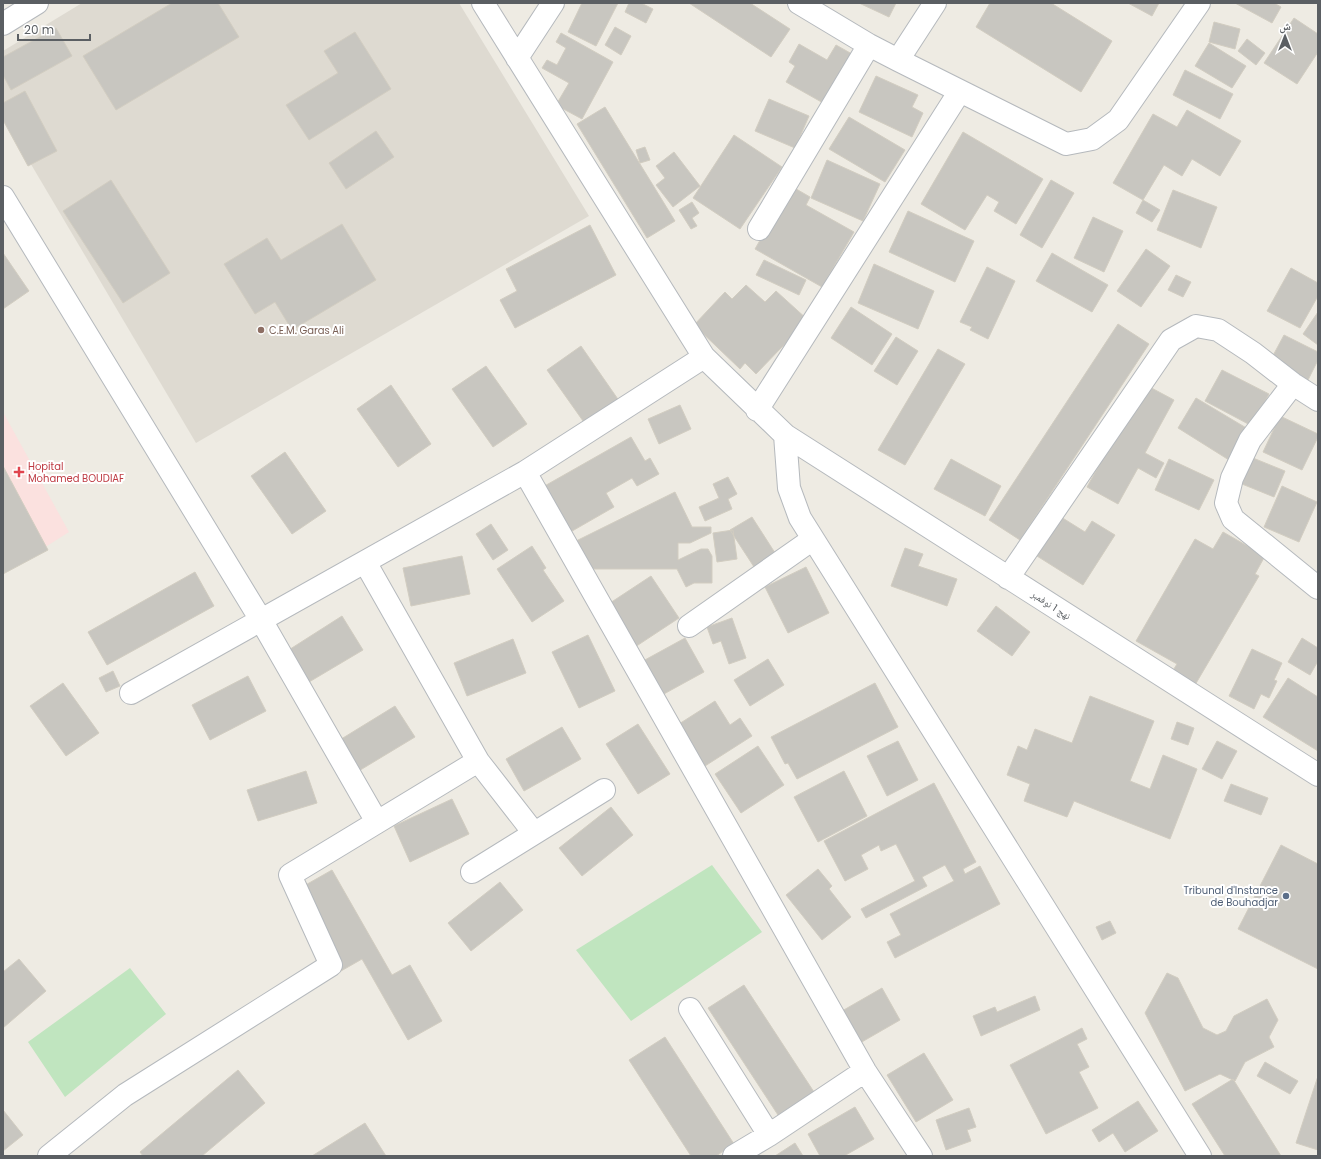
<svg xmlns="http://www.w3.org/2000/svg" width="1321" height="1159" font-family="Poppins,'Noto Naskh Arabic',sans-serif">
	<rect width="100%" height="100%" fill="#eeebe3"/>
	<path fill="#dedad1" d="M82,3H459L589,216L196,443L3,117V51Z"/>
	<path fill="#fbe1df" d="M3,412L69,532L3,574Z"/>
	<path fill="#c0e5bf" d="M712,865L762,932L631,1021L576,950Z
		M130,968L166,1014L65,1097L28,1042Z"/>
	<path fill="#c8c6c0" stroke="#d2cdc1" d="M172,3H218L239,37L116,110L83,56Z
		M582,3H618L596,46L568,32Z
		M629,3H641L653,9L646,23L625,12Z
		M689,3H750L790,29L771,57Z
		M859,3H896L889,17Z
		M990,3H1051L1112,41L1081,92L976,27Z
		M1128,3H1159L1152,16Z
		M1235,3H1274L1281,7L1272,23Z
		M1294,18L1318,34V52L1297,84L1264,63Z
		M1214,22L1240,29L1235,49L1209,42Z
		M615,27L631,36L621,55L605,45Z
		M56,28L72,56L11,90L3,75V57Z
		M355,32L391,89L309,140L286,105L338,73L324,51Z
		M561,33L613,62L582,119L556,105L569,83L542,68L547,60L557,65L566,48L556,42Z
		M1247,39L1265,53L1256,65L1238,51Z
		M1209,43L1246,66L1232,88L1195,66Z
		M799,44L827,60L836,45L852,54L825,104L786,82L795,66L789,62Z
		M1185,70L1233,94L1220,119L1173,95Z
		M876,76L918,95L912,107L923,113L912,137L859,112Z
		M25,91L57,151L28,166L3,120V103Z
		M769,99L809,116L795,148L755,131Z
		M605,107L675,221L647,238L577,124Z
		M1187,110L1241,141L1220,176L1192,159L1182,176L1164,165L1143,200L1113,183L1153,114L1177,127Z
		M849,117L905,150L885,182L829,149Z
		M376,131L394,157L346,189L329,163Z
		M963,132L1043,179L1016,224L994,211L999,202L987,195L965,230L921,204Z
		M734,135L782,167L740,229L693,198Z
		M645,147L650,160L640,163L636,150Z
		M674,152L700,186L673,207L656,185L665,178L656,166Z
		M827,160L880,184L863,221L811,198Z
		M111,180L170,273L123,303L63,211Z
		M1051,180L1074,193L1042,248L1020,235Z
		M791,186L810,197L806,205L854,232L822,287L755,249Z
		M1173,190L1217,207L1201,248L1157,230Z
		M1143,200L1160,210L1152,222L1136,213Z
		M692,202L699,213L692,218L697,226L691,229L679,210Z
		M908,211L974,241L955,282L889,252Z
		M1093,217L1123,231L1104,272L1074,258Z
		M342,224L376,280L292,330L275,302L255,314L224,264L267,238L281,260Z
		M590,225L616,275L515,328L500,300L517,291L506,269Z
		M1146,249L1170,266L1141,307L1117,291Z
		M3,253L29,291L3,309Z
		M1052,253L1108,285L1092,312L1036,281Z
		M764,260L806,280L799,295L756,275Z
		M874,264L934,291L918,329L858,303Z
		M987,267L1015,281L988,339L970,330L972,327L960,322Z
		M1291,268L1318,283V296L1300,328L1267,311Z
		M1176,275L1191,282L1183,297L1168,290Z
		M746,285L765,302L776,291L808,320L756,374L745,363L740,369L694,325L725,292L732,299Z
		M851,307L892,334L872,365L831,338Z
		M1318,312V345L1303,334Z
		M1118,324L1149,344L1020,540L989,520Z
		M1284,335L1318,352V360L1307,382L1269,363Z
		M896,337L918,351L897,385L874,371Z
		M581,346L622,405L588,428L547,370Z
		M938,349L965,364L905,465L878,450Z
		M486,366L527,424L493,447L452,389Z
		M1222,370L1269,394L1252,426L1205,401Z
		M1144,384L1174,400L1145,453L1164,463L1156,478L1138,468L1118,504L1087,487Z
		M391,385L431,444L398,467L357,409Z
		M1196,398L1248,429L1229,460L1178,428Z
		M680,405L691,429L659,444L648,419Z
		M1280,416L1318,434V437L1302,470L1263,452Z
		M631,437L645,461L650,458L659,474L637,486L632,478L606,493L614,507L560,538L534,492Z
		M285,452L326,511L292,534L251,476Z
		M1253,458L1285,471L1274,497L1242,484Z
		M951,459L1001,486L985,516L934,489Z
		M1169,459L1214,480L1199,510L1155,490Z
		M3,466L48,550L3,574Z
		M728,477L737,494L728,499L732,509L705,521L699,507L719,498L713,484Z
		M1282,486L1317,502L1299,542L1264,527Z
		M675,492L692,527H711V533L690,543H678V560L701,549H708L712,556V583H694L686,587L677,569H583L570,544Z
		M752,517L777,556L756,570L730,530Z
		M1061,517L1085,532L1092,521L1115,535L1083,585L1037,556Z
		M491,524L508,550L493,560L476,534Z
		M733,530L737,559L717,562L713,533Z
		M1223,532L1265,556L1255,574L1259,576L1195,685L1172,672L1177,664L1136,641L1195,539L1213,549Z
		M532,546L546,568L543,570L564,601L532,622L497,569Z
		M905,548L923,554L918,566L957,579L947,606L891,586Z
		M462,556L470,594L411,606L403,568Z
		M806,567L829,613L788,633L765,587Z
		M195,572L214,606L107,665L88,632Z
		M651,576L679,618L635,647L607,605Z
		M996,606L1030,632L1012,656L977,631Z
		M342,616L363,650L304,685L284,653Z
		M732,618L746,658L729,664L721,641L713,644L707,627Z
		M588,635L615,691L579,708L552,652Z
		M685,638L704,672L662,695L643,661Z
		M1302,638L1318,648V661L1310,675L1288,662Z
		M513,639L526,673L467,696L454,663Z
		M1252,649L1282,663L1274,680L1277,681L1269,698L1261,694L1254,709L1229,696Z
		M768,659L784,685L750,706L734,680Z
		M113,671L120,686L106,692L99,678Z
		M248,676L266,711L210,740L192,705Z
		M1288,678L1318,697V751L1263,717Z
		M63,683L99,733L66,756L30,706Z
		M875,683L898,727L797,779L788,763L785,764L771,737Z
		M1090,696L1154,721L1130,781L1150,789L1163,755L1197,769L1170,839L1074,801L1067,817L1024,801L1030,784L1007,775L1018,746L1027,750L1035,729L1072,743Z
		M715,701L730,725L740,718L752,736L705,766L679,724Z
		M395,706L415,737L357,772L338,741Z
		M1177,722L1194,728L1188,745L1171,739Z
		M638,724L670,774L638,794L606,744Z
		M562,727L581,759L524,791L506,759Z
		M898,741L918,780L887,796L867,756Z
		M1217,741L1237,751L1222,779L1202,769Z
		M758,746L784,785L741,813L715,774Z
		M306,771L317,803L258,821L247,790Z
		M844,771L867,816L818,842L794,797Z
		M934,783L976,862L963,869L965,874L980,866L1000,904L895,958L887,942L901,935L890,914L954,881L945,865L922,877L927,886L866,918L861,909L915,881L896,844L881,851L879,845L861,855L868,869L845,881L824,841Z
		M1231,784L1268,798L1261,815L1224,801Z
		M452,799L469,834L410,862L394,826Z
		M611,807L633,835L582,876L559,848Z
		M1281,845L1318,864V969L1238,929Z
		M818,869L832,886L829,889L851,917L822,940L786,895Z
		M332,870L392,975L410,965L442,1021L408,1040L362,959L341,971L295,891Z
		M500,882L523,910L471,951L448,923Z
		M1110,921L1116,933L1102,940L1096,927Z
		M19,959L46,991L3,1028V972Z
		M1167,973L1178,978L1203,1028L1217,1035L1226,1031L1234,1016L1267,999L1278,1020L1269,1037L1274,1047L1245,1062L1235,1081L1220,1074L1185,1091L1145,1013Z
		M744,985L814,1092L778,1115L708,1008Z
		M882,988L900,1020L860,1043L842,1011Z
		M1035,996L1040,1010L981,1036L973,1016L995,1007L997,1012Z
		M1082,1028L1087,1039L1077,1044L1089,1067L1079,1072L1098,1108L1046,1134L1010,1065Z
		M665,1037L734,1144L716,1156H691L629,1060Z
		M924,1053L953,1100L916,1122L887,1075Z
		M1265,1062L1298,1081L1290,1094L1257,1076Z
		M238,1070L265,1103L202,1156H143L140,1152Z
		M1318,1076V1150L1296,1143Z
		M1233,1079L1281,1156H1225L1192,1104Z
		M1138,1101L1158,1131L1125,1152L1113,1133L1099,1142L1092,1130Z
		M855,1107L874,1139L844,1156H820L808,1134Z
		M969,1108L976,1127L967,1130L971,1141L946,1150L936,1120Z
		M3,1110L23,1135L3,1151Z
		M365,1123L386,1156H312Z
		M795,1143L803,1156H775Z"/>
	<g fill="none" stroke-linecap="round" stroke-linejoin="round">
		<g stroke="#b5b9bd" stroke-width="24">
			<path id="minor" d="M483,3L704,357L785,435L789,488L800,518L1200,1156
				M799,3L869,45L898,60L1066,144L1092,139L1118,120L1199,3
				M3,24L37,3
				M517,58L553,3
				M898,60L935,3
				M3,197L261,620L377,822
				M759,229L869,45
				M1293,384L1250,440L1232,478L1226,503L1233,519L1318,588
				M757,410L960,91
				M785,435L1318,775
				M525,472L865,1071L921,1156
				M365,562L478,761L534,833
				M1008,578L1171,340L1196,326L1218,330L1253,353L1293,384L1318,400
				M689,626L813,539
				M131,693L525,472L704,357
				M472,872L604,790
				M690,1009L769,1135
				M49,1156L125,1095L331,965L290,875L478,761
				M734,1156L769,1135L865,1071"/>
		</g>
		<use href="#minor" stroke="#fff" stroke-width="22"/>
	</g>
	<circle fill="#8d6e63" stroke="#fff" stroke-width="1.5" cx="261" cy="330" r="4"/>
	<path fill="#e0444e" stroke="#fff" stroke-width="1.5" d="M17 466h4v4h4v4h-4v4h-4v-4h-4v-4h4z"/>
	<circle fill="#5c6f8a" stroke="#fff" stroke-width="1.5" cx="1286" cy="896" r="4"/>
	<g text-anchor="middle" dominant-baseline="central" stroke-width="4" stroke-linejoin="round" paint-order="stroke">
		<g font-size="10" fill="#785e54" stroke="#fff" text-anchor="start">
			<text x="269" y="330">C.E.M. Garas Ali</text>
		</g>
		<g font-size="10" fill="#be3a42" stroke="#fff" text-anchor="start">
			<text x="28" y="466">Hopital<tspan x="28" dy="12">Mohamed BOUDIAF</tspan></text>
		</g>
		<g font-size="10" fill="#5b5f63" stroke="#fff">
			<text transform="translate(1051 605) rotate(33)">نهج 1 نوفمبر</text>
		</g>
		<g font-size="10" fill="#4e5e75" stroke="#fff" text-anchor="end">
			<text x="1278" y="890">Tribunal d'Instance<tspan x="1278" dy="12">de Bouhadjar</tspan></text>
		</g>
	</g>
	<rect width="1321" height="1159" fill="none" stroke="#5b5f63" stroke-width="8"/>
	<g transform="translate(1285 36)" stroke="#ffffff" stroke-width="3" paint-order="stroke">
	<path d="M0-3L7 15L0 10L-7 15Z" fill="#5b5f63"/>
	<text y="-6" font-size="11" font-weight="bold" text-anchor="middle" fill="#5b5f63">ش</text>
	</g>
	<path d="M18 34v6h72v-6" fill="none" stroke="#5b5f63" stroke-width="2"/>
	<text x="24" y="34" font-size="12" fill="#5b5f63" stroke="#ffffff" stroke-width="3" paint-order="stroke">20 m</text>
</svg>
